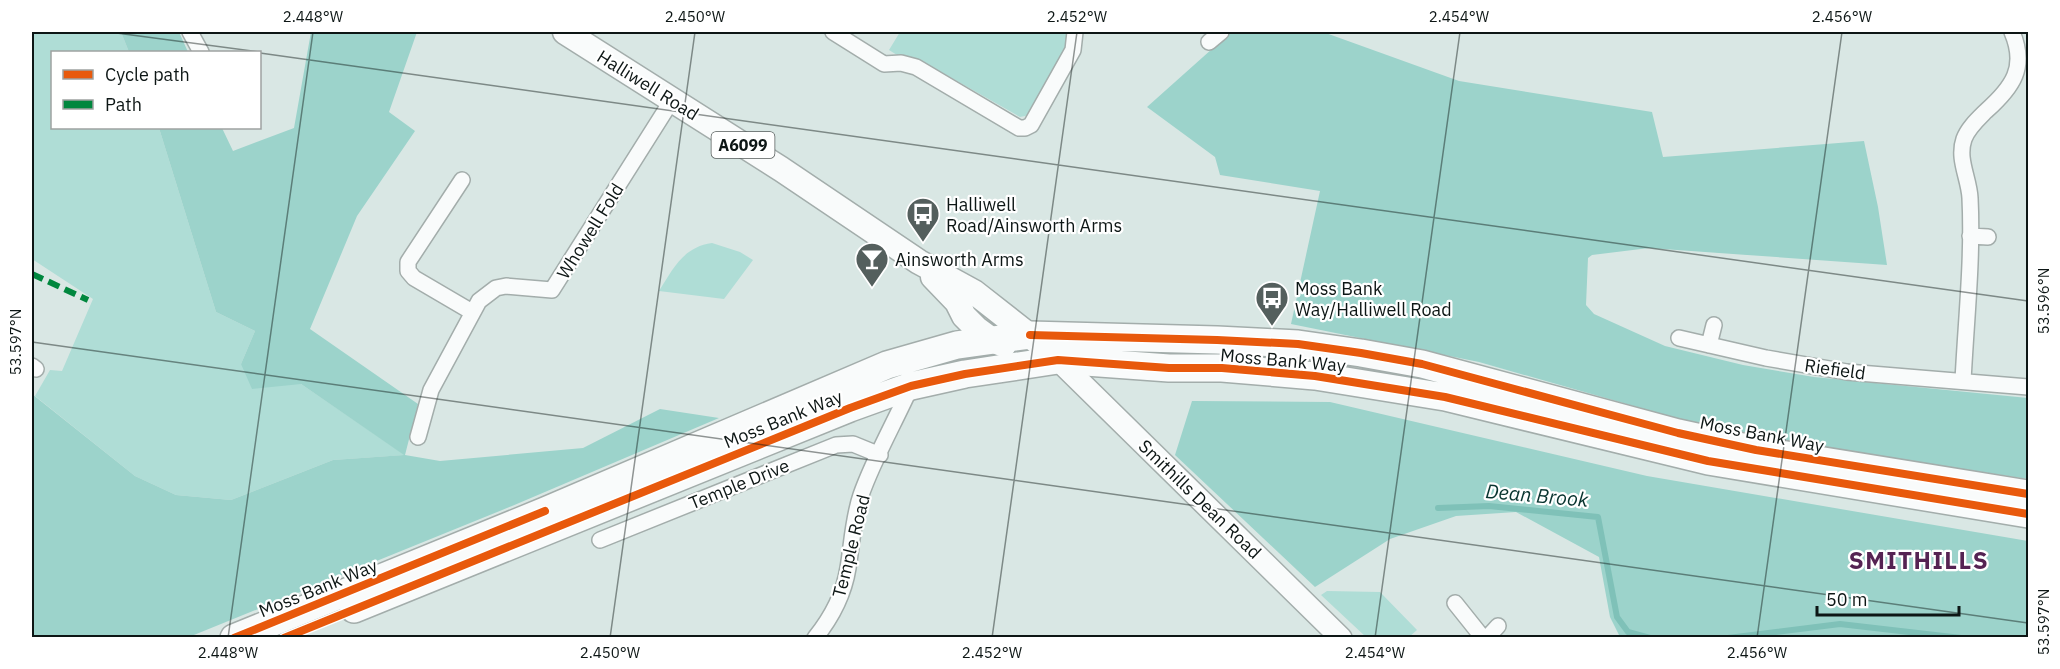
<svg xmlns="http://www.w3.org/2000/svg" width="2060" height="669" font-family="'IBM Plex Sans',sans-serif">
	<rect width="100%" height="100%" fill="#d9e7e4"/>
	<path fill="#afddd6" d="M32,32H121L129,52H52V128H159L216,312L255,331L241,364L301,384L405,455L333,460L231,500L176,495L135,476L35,396L50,370L62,371L93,299L32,259Z
		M900,32H1068L1071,42L1030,115L1020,117L920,60L897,55L889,50Z
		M712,243L740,252L753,260L724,299L659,291C673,269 683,247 712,243Z
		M1327,591L1380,592L1417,630L1409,637H1366L1321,595Z"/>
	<path fill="#9cd3cb" d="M121,32H179L188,52H129Z
		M311,32H417L389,112L415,131L357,216L310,329L418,404L405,455L440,461L583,448L660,409L719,418L512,506L189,637H32V394L135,476L176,495L231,500L333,460L404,455L301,384L252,389L241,364L255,331L216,312L159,128H222L233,151L294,128Z
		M1231,32H1323L1459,81L1652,112L1663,157L1864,141L1878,207L1887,265L1649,248L1592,255L1588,258L1586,305L1594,314L1665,346L1743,365L1814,377L2028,398V479L1732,434L1479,362L1291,324L1320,191L1220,175L1215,157L1147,107Z
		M1192,401L1330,402L1647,476L2028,541V637H1620L1610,617L1599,557L1516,512L1456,516L1390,539L1315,587L1175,455Z"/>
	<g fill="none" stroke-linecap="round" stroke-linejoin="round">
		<path stroke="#7fc1b8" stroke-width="6" d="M1438,508L1489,506L1598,517L1617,617L1628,632L1650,638
			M1728,638L1840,624L1961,638"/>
		<g stroke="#a3adab" stroke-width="18">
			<path id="street" d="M190,32L201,52
				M833,32L884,64L901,63L916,67L1019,128H1025L1031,125L1073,50L1075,32
				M1209,42L1221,32
				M462,180L408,262V271L414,278L472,312
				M1970,236L1988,237
				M1679,338L1766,358L1847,372L2028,387
				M1709,345L1714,325
				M32,366L36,369
				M1963,381C1966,320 1973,258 1970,198C1969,178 1957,159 1964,139C1968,128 1978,119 1986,111C2013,87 2027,67 2012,32
				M418,437L431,390L479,301L496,288L506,286L552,290L672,100
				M600,540L836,445L853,444L880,455
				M1455,603L1483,638
				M815,638C832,617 844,593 848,568C852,544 853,518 861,495C874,458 895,422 911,386
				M1487,638L1498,626"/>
		</g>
		<g stroke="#a3adab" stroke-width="24">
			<path id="secondary" d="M1058,360L1341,638"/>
		</g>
		<g stroke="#a3adab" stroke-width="27">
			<path id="primary" d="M565,32L781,169L919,262L974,292L1039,343
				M933,277L957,302L964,316L977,329L992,340L1004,345"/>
		</g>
		<g stroke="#a3adab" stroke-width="30">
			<path id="highway" d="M354,609L850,408L911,386L965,374L1058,360L1169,368H1222L1315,376L1445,397L1708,461L2028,514
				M234,638L545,511L887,365L957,345L1030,335L1217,340L1298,344L1361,353L1422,364L1678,433L1756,450L2028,494"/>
		</g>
		<use href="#street" stroke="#f9fbfb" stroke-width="15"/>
		<use href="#secondary" stroke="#f9fbfb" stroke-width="21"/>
		<use href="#primary" stroke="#f9fbfb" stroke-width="24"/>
		<use href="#highway" stroke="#f9fbfb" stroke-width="27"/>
		<path stroke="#00873e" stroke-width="6" stroke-dasharray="12 6" stroke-linecap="butt" d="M32,274L88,300"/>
		<g stroke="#fff" stroke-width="11">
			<path id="cycleway" d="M1030,335L1217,340L1298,344L1361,353L1422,364L1678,433L1756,450L2028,494
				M234,638L545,511
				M284,638L850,408L911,386L965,374L1058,360L1169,368H1222L1315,376L1445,397L1708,461L2028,514"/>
		</g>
		<use href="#cycleway" stroke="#e8590c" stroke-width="8"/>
	</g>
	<path fill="none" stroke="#0d1615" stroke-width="1.5" stroke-opacity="0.45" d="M109,32L259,52M260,53L2028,301M32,342L2028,623M228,638L313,32M610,638L695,32M992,638L1077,32M1375,638L1460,32M1757,638L1842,32"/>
	<defs>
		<g id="bus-pin" transform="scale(1.725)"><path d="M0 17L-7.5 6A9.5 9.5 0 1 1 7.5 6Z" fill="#545f5d" stroke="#fff"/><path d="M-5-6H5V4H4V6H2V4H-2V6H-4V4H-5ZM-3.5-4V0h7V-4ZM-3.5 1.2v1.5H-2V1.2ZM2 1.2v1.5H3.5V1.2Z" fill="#fff"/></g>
		<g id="bar-pin" transform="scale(1.725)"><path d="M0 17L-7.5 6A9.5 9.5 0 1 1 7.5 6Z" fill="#545f5d" stroke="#fff"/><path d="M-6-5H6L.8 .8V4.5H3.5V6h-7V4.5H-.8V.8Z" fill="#fff"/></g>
	</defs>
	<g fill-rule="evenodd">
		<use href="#bus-pin" x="923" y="214"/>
		<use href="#bar-pin" x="872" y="259"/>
		<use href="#bus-pin" x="1272" y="298"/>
	</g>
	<g text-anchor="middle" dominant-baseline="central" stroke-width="4.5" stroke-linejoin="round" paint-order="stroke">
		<rect fill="#fff" stroke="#565c5b" stroke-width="1.5" x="711.5" y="132" width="63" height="26" rx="4.5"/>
		<g font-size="16" font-weight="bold" fill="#0d1615">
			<text x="743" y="145">A6099</text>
		</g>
		<g font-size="18" fill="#0d1615" stroke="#fff">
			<text transform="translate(648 85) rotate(32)">Halliwell Road</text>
			<text transform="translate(590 231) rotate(-58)">Whowell Fold</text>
			<text transform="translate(1283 360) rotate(5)">Moss Bank Way</text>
			<text transform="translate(1835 369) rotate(8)">Riefield</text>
			<text transform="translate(783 419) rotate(-22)">Moss Bank Way</text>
			<text transform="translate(1762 434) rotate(11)">Moss Bank Way</text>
			<text transform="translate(739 484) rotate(-22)">Temple Drive</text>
			<text transform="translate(1200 499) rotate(44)">Smithills Dean Road</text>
			<text transform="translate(851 546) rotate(-76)">Temple Road</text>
			<text transform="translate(318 588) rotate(-22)">Moss Bank Way</text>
		</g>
		<g font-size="18" fill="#0d1615" stroke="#fff" text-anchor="start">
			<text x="946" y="204">Halliwell<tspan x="946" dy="21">Road/Ainsworth Arms</tspan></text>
			<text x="895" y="259">Ainsworth Arms</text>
			<text x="1295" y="288">Moss Bank<tspan x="1295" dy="21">Way/Halliwell Road</tspan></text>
		</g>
		<g font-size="20" font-style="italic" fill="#08342f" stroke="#fff">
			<text transform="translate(1537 495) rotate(5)">Dean Brook</text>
		</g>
		<g font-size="24" font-weight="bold" letter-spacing="1.5" fill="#552353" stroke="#fff">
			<text x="1919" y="560">SMITHILLS</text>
		</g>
	</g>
	<rect width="2060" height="669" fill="none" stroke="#ffffff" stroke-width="66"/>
	<rect x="51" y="51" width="210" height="78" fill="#ffffff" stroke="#9ea2a1" stroke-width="1.5"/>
	<rect x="63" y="70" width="30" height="9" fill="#e8590c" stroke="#9ea2a1" stroke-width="1.5"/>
	<text x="105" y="81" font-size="18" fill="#0d1615">Cycle path</text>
	<rect x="63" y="100" width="30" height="9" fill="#00873e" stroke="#9ea2a1" stroke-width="1.5"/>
	<text x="105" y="111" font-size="18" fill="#0d1615">Path</text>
	<path d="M1817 606v9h142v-9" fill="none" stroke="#0d1615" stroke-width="3"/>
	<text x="1826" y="606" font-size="18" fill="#0d1615" stroke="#ffffff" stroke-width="4.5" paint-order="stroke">50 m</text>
	<rect x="33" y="33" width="1994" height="603" fill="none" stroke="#0d1615" stroke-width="2"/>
	<g font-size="15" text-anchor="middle" fill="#0d1615">
		<text x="313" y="22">2.448°W</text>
		<text x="695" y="22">2.450°W</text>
		<text x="1077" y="22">2.452°W</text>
		<text x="1459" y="22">2.454°W</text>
		<text x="1842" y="22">2.456°W</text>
		<text transform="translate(2044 301) rotate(-90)" y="5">53.596°N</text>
		<text transform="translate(16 342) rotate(-90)" y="5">53.597°N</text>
		<text transform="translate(2044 622) rotate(-90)" y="5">53.597°N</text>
		<text x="228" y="658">2.448°W</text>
		<text x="610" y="658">2.450°W</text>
		<text x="992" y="658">2.452°W</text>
		<text x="1375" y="658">2.454°W</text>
		<text x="1757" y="658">2.456°W</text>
	</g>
</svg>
